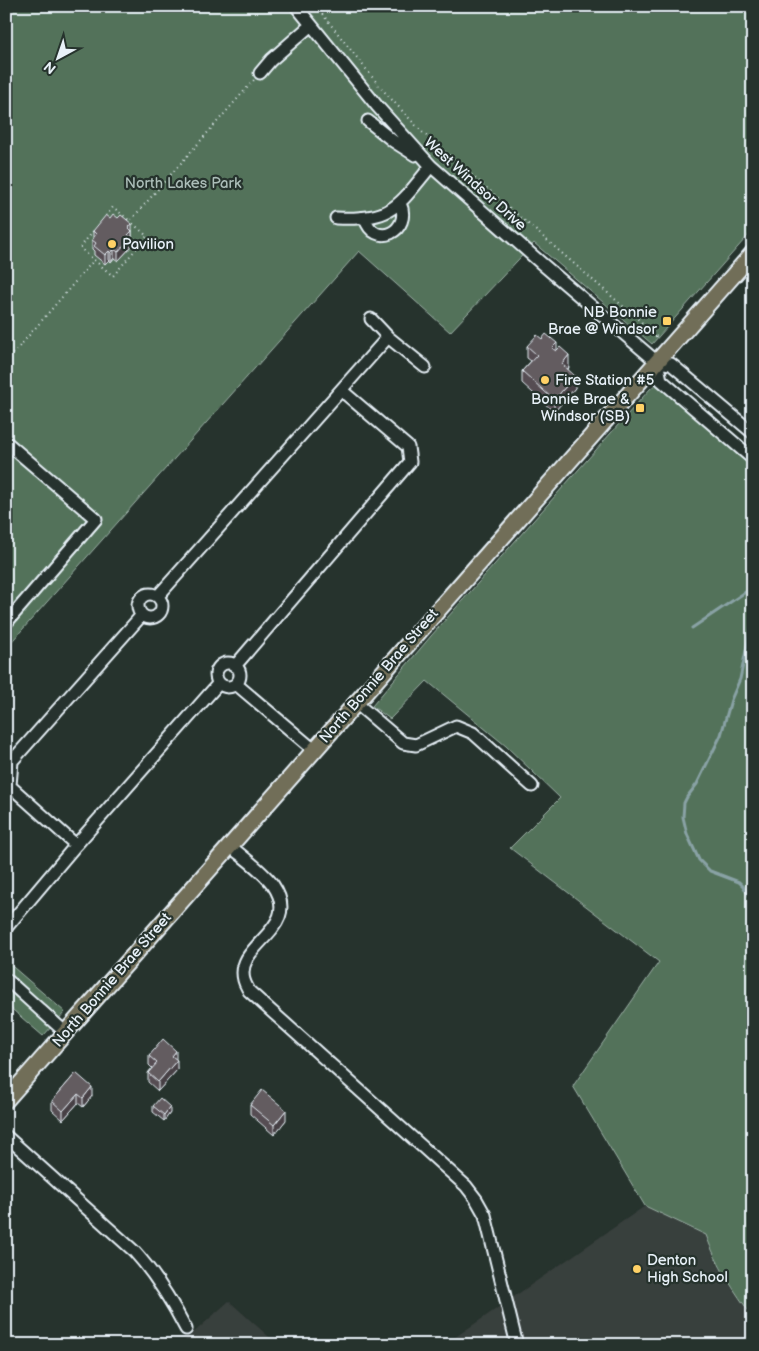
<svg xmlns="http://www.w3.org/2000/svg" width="759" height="1351" font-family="'Balsamiq Sans',sans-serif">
	<rect width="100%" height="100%" fill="#26332d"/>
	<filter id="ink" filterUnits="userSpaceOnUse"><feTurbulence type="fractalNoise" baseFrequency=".02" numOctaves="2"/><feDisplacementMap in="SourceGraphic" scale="10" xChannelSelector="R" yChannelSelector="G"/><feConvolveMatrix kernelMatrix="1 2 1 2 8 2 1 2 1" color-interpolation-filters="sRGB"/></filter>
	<g filter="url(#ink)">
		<path fill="#393f3d" d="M645,1206L706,1235L713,1255L728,1283L753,1317V1345H444Z
			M229,1301L278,1345H180Z"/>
		<path fill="#53725a" stroke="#9eb2a9" d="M6,6H753V230L652,344L534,243L450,332L359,251L6,648Z
			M656,384L753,468V1317C734,1291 717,1266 706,1235L645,1206L573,1086L659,962L510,848L560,798L506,746L427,681L390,719L372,706L431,636L650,389Z
			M6,961L65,1012L43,1036L6,1004Z"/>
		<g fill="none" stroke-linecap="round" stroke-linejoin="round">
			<path stroke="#89a2a5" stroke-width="3" d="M753,597V610
				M753,617L740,679L731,700L721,735L697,784L687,797L684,803L683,817L687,834L699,860L710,871L739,882L743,886L751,899L753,911
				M692,628L753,587"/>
			<g stroke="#e8f1f8" stroke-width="15">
				<path id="minor" d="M296,6L377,106L431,166L541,263L657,362L671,364L753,433
					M260,73L271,60L311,25
					M368,121L393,141L415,155
					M336,218C393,221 398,206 431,166
					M365,218C374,250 413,231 400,203
					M388,337L425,367
					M657,362L661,380L753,459
					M6,442L96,519L6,623
					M138 606a12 12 0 1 1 24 0a12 12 0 1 1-24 0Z
					M158,596L341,390
					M142,615L12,761L10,786L76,845L219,683
					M216 675a12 12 0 1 1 24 0a12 12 0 1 1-24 0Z
					M235,666L410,462L408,447L341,390L388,337L371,319
					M236,684L314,750
					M356,703L403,743L416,745L456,726L473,733L532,786
					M230,846C244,858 262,870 273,885C304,930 234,943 244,980C245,984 247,987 249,991L466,1186L476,1199L485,1215L517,1345
					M6,928L76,845
					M6,979L66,1033
					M6,1136L134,1251C156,1275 171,1300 186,1329"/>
			</g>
			<g stroke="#e8f1f8" stroke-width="19">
				<path id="major" d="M6,1100L753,253"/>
			</g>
			<path stroke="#e8f1f8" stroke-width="2" stroke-dasharray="1 4" stroke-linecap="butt" d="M316,6L381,88L422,132L654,333L657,338
				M319,10L324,6
				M106,216L113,207L130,221L254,80
				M93,231L80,248L113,276L147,236L130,221
				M6,362L94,260"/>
			<use href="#minor" stroke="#26332d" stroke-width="11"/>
			<use href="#major" stroke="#716e59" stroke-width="15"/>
		</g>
		<path fill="#564e53" stroke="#e8f1f8" d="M110,218L132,230V240L131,242V247L118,261L114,258L111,262L109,260L105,264L94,255V251L92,249V240L93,238V231Z
			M527,346L557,351L569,367L568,370L575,388L554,412L522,383V371L531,361L527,358Z
			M149,1056L176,1060L177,1070L158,1091L148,1082V1073L152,1068L149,1065Z
			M76,1073L92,1096L83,1107L78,1103L63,1120L52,1110V1101Z
			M250,1105L286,1120L274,1135L250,1114Z
			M153,1106L170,1113L164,1121L153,1112Z"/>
		<path fill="#464044" stroke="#e8f1f8" d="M132,224V240L131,242V247L118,261V252L128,227Z
			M114,249V258L111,262V253Z
			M109,251V260L105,264V255Z
			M557,343V355L552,348Z
			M569,355V367L562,376V364Z
			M575,376V388L554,412V400Z
			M176,1051V1060L172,1056Z
			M177,1060V1070L158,1091V1082Z
			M92,1087V1096L83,1107V1098Z
			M78,1094V1103L63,1120V1111Z
			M170,1107V1113L164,1121V1115Z
			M286,1110V1120L274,1135V1125Z"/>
		<path fill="#645b61" stroke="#e8f1f8" d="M113,214L118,218L121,215L132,224L128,227L132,231L128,235L131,237L118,252L114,249L111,253L109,251L105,255L94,246L96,243L92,240L96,234L93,231L106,215L110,218Z
			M546,334L557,343L552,348L556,351L560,347L569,355L562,364L575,376L554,400L522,371L537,355L527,346L537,335L542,339Z
			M163,1039L176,1051L172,1056L177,1060L158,1082L148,1073L157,1063L149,1056Z
			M76,1073L92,1087L83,1098L78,1094L63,1111L52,1101Z
			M262,1090L286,1110L274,1125L250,1105Z
			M160,1098L170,1107L164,1115L153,1106Z"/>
	</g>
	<g fill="#ffd166" stroke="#26332d" stroke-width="2">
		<circle cx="112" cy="244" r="5"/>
		<rect x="662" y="316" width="10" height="10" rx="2.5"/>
		<circle cx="545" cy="380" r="5"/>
		<rect x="635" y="403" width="10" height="10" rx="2.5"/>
		<circle cx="637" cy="1269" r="5"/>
	</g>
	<g text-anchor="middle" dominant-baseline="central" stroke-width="4.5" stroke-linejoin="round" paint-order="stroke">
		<g font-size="15" fill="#acbeb9" stroke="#26332d">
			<text x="183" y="183">North Lakes Park</text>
		</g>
		<g font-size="15" fill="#e8f1f8" stroke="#26332d">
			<text transform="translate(475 184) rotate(42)">West Windsor Drive</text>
			<text transform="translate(379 676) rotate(-49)">North Bonnie Brae Street</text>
			<text transform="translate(112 980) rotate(-49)">North Bonnie Brae Street</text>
		</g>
		<g font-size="15" fill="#e8f1f8" stroke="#26332d" text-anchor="start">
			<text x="122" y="244">Pavilion</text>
			<text x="657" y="312" text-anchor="end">NB Bonnie<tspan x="657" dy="17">Brae @ Windsor</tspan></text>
			<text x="555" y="380">Fire Station #5</text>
			<text x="630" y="399" text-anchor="end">Bonnie Brae &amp;<tspan x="630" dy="17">Windsor (SB)</tspan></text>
			<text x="647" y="1260">Denton<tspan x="647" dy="17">High School</tspan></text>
		</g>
	</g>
	<rect width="759" height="1351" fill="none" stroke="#26332d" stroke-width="25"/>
	<rect x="12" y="12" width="734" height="1326" fill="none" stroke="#e8f1f8" stroke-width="2" filter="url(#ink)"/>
	<g transform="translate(58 58) rotate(220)" stroke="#26332d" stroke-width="4" paint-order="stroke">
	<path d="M0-4L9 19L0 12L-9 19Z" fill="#e8f1f8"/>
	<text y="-8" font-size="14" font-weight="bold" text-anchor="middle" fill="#e8f1f8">N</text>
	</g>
</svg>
